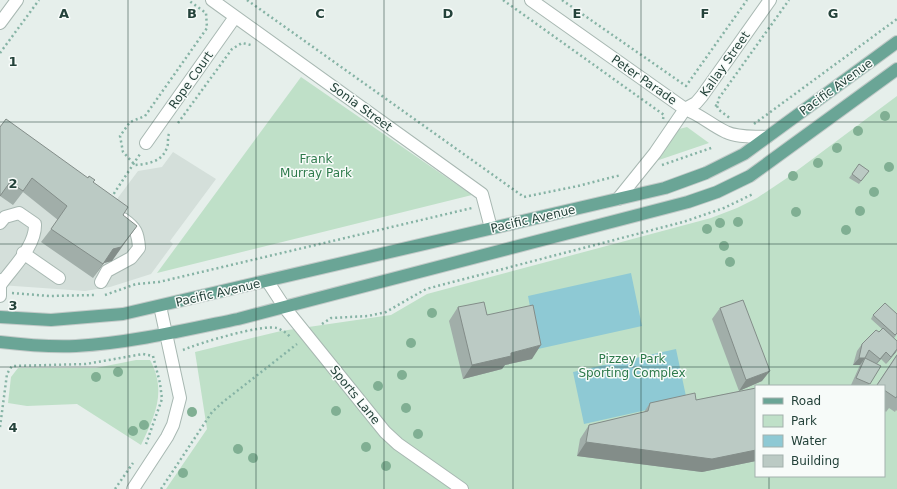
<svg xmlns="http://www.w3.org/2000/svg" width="897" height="489" font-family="'DejaVu Sans',sans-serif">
	<rect width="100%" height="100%" fill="#e6efeb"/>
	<path fill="#d4dfda" d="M0,124L114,203L138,171L162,167L173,152L216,179L170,241L173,244L151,274L110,287L85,291L0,285Z"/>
	<path fill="#bfe0c8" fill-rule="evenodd" d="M301,77L472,195L157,273Z
		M897,96V489H166L207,429L195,352L281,331L391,315L427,294L711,218L737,208L757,198L787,178ZM756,386H884V476H756Z
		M687,127L709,143L656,161L679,129Z
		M136,360H150C167,391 155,416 141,445L77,404L27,406L8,403L11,377L18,368H96Z"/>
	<path fill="#8ec9d4" d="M631,273L642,326L538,349L528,296Z
		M676,349L687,401L584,424L573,372Z"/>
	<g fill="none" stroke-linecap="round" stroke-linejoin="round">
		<g stroke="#a8b8b2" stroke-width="14">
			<path id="minor" d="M212,0L482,194L491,228
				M531,0L685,109C701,115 711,125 726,132C738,138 754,136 767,137
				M0,23L17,0
				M146,143L235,17
				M618,199L655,153L685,109L696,103L702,96L770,0
				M0,223L5,217L19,213L35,224C36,246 13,267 1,284
				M23,253L59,278
				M0,280V296
				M101,282L107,271L131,258L139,248C138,233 136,228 123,219
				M268,282L285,308L385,432L398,444L462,489
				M133,489L167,437L173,425L180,398L160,306"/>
		</g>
		<g stroke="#c2cac8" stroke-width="14">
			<path id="major" d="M0,317L51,320L123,314L665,188L706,173L744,154L897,42
				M0,342C25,345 51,347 76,346C130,343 185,330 238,319L688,202L717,192L750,176L897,69"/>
		</g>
		<path stroke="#86b3a5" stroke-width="2.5" stroke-dasharray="2 3" stroke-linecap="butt" d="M247,0L524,197L578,186L621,175
			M503,0L664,115L663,119
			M562,0L686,86L747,0
			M0,53L39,0
			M715,105L717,106L719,98L789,0
			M717,106L719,110L731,119
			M178,123L232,49L242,43L251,45
			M754,124L897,19
			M169,134C167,138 169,143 167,147C163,162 147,164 135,165L123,152L120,136L130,122L145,116L207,28L206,13L188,0
			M662,165L714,147
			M111,198L140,154
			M12,293L49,296L96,295
			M105,295L136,284L159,282L472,208
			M322,324L331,318L368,316L386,312L426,289L683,222L724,208L753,194
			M183,350C199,343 262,324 277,328C282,330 287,333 290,337
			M0,427L7,374L12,366L86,364L143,354L153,356L160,383L162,399L146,444
			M115,489L133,463
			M161,489L212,412L223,402L297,344"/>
		<use href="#minor" stroke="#fff" stroke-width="12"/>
		<use href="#major" stroke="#6aa596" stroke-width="12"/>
	</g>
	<g fill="#80af93">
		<circle cx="885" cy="116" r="5"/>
		<circle cx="858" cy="131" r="5"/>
		<circle cx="837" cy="148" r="5"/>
		<circle cx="818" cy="163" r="5"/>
		<circle cx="889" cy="167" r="5"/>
		<circle cx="793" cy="176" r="5"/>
		<circle cx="874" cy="192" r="5"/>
		<circle cx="860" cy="211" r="5"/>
		<circle cx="796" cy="212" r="5"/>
		<circle cx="738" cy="222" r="5"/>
		<circle cx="720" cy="223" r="5"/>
		<circle cx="707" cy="229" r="5"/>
		<circle cx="846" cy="230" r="5"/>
		<circle cx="724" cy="246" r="5"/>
		<circle cx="730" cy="262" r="5"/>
		<circle cx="432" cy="313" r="5"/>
		<circle cx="411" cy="343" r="5"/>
		<circle cx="118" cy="372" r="5"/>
		<circle cx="402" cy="375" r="5"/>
		<circle cx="96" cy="377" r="5"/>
		<circle cx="378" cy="386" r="5"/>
		<circle cx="406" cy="408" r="5"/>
		<circle cx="336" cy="411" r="5"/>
		<circle cx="192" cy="412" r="5"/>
		<circle cx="144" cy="425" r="5"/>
		<circle cx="133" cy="431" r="5"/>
		<circle cx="418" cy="434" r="5"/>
		<circle cx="366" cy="447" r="5"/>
		<circle cx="238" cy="449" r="5"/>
		<circle cx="253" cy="458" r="5"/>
		<circle cx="386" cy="466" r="5"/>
		<circle cx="183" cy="473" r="5"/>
	</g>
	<path fill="#a1aea9" d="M0,127L93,182L123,215L112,261L104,263L93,278L41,242L58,220L23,192L13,205L0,196Z
		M859,164L869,171L859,184L849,178Z
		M458,307L487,315L532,359L505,365L502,369L463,379L449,321Z
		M720,308L762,381L739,391L712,319Z
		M873,315L897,334L894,338L897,351L886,364L881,359L877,364L881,366L868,386H854L851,385L860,365H853L857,351L862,344L879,332L882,329L871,319Z
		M897,354V411L896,410L895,412L889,408L886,412L884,410V386H876Z
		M756,388V461L702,472L577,456L580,439L589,425L644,412L650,403L696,400Z"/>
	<path fill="#838d89" d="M137,226L112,261L104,263L93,278L113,249Z
		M541,345L532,359L505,365L502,369L463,379L472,365L511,353Z
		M897,349L896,352L886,364L891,357Z
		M886,352L881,359L874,366Z
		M859,358H865L860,365H853Z
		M770,371L762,381L739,391L746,380Z
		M586,442L756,450V461L702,472L577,456Z"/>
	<path fill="#bbcac4" stroke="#838d89" d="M6,119L88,178L89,176L95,180L93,182L128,207L123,215L137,226L121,247L113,249L103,264L51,229L67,206L32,178L23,191L10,182L0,196V127Z
		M859,164L869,171L861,181L852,174Z
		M743,300L770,371L746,380L720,308Z
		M484,302L487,315L533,305L541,345L511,353V356L472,365L458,307Z
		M885,303L897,314V333L895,335L873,315Z
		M883,328L897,341V349L891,357L886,352L880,359L869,350L865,358L881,366L870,384L856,378L865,358H859L862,344L876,330L879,332Z
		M897,355V396L896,398L884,390V386H878L877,385Z
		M756,388V450L712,459L586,442L589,425L648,411L650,403L695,393L696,400Z"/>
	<path fill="none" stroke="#24423a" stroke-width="1" stroke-opacity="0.55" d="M128,0V489M256,0V489M384,0V489M513,0V489M641,0V489M769,0V386M0,122H897M0,244H897M0,367H897M769,476V489"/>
	<g text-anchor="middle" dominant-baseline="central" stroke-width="3" stroke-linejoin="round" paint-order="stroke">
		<g font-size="12" fill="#24423a" stroke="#f7fbf9">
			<text transform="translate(725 64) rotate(-55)">Kallay Street</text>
			<text transform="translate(191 80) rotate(-55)">Rope Court</text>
			<text transform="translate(644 80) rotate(35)">Peter Parade</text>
			<text transform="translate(836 87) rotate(-36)">Pacific Avenue</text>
			<text transform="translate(361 107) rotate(36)">Sonia Street</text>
			<text transform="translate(533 219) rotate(-13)">Pacific Avenue</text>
			<text transform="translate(218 293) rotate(-13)">Pacific Avenue</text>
			<text transform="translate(355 395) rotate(51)">Sports Lane</text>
		</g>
		<g font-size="12" fill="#2d7a4b" stroke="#f7fbf9">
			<text x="316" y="159">Frank<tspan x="316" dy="14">Murray Park</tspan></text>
			<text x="632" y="359">Pizzey Park<tspan x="632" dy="14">Sporting Complex</tspan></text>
		</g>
	</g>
	<g font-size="13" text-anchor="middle" font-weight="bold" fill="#24423a" stroke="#f7fbf9" stroke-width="3" stroke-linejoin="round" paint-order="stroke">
		<text x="64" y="18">A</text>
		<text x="192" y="18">B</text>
		<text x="320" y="18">C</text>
		<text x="448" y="18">D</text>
		<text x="577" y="18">E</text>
		<text x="705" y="18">F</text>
		<text x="833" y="18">G</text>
		<text x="13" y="66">1</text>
		<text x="13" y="188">2</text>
		<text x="13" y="310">3</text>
		<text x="13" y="432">4</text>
	</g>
	<rect x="755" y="385" width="130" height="92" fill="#f7fbf9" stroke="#a3b1ad"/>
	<rect x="763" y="398" width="20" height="6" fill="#6aa596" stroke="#a3b1ad"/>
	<text x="791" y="405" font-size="12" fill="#24423a">Road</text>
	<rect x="763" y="415" width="20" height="12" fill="#bfe0c8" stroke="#a3b1ad"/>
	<text x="791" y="425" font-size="12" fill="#24423a">Park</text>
	<rect x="763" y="435" width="20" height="12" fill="#8ec9d4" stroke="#a3b1ad"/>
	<text x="791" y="445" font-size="12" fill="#24423a">Water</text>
	<rect x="763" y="455" width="20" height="12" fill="#bbcac4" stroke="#a3b1ad"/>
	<text x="791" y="465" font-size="12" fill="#24423a">Building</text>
</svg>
